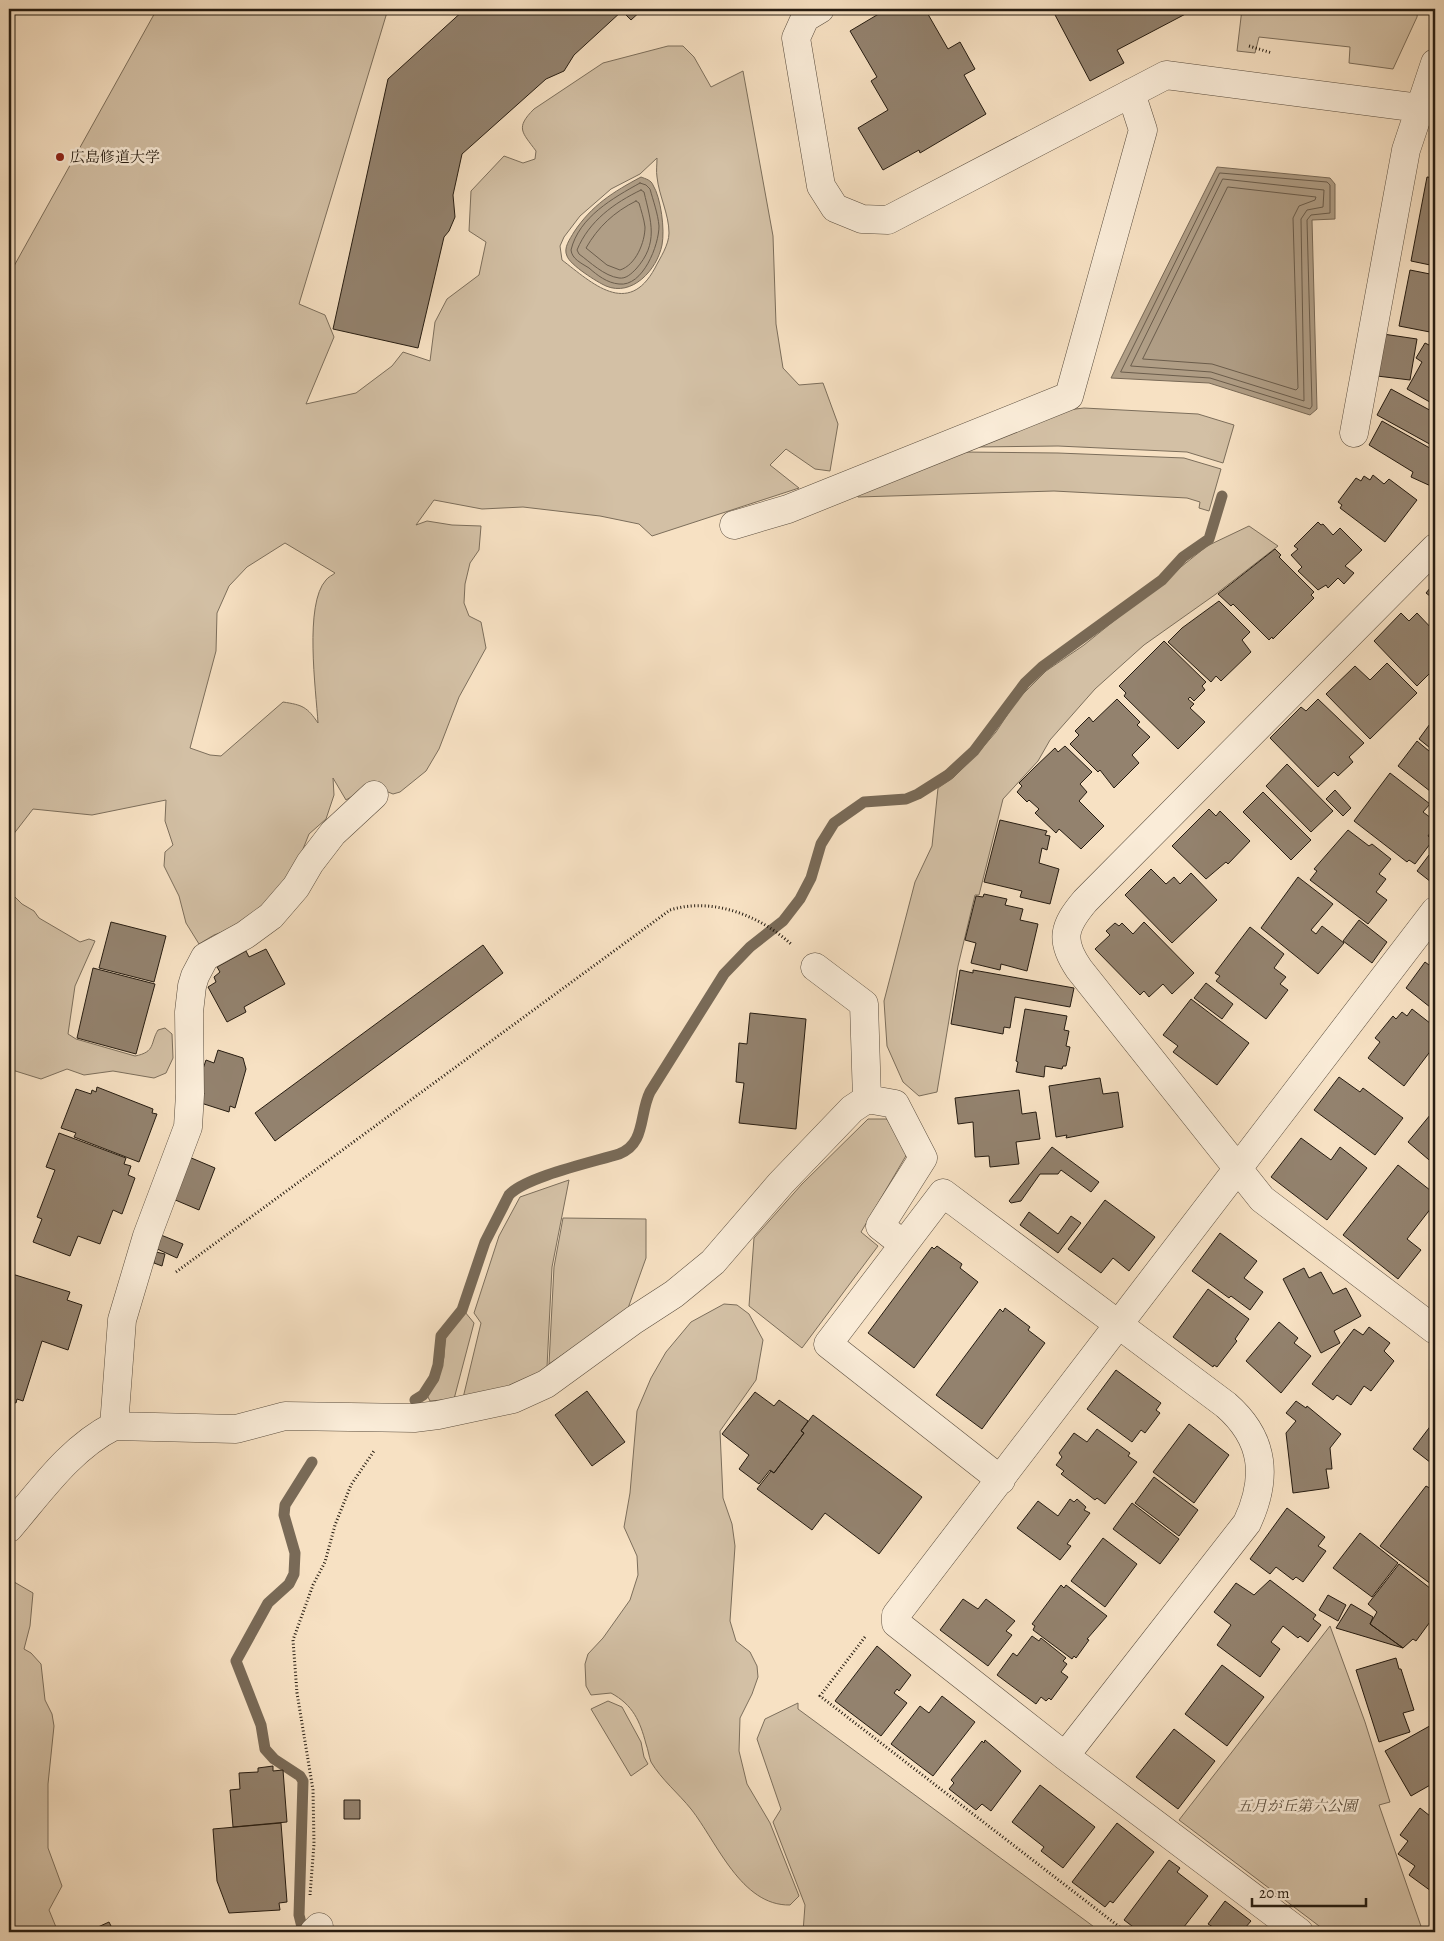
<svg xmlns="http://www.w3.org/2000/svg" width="1444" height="1941" font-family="Alegreya,'Noto Serif JP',serif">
	<rect width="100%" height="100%" fill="#f7e1c3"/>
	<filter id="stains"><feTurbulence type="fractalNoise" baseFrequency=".004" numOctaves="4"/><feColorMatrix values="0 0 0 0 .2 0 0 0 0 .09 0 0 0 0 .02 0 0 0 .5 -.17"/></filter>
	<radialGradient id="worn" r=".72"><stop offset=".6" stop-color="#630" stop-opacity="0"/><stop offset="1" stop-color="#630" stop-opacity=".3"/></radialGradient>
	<path fill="#d3c0a5" stroke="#7c6e5b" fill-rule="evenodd" d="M157,9H388L299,304L325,315L334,337L306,404L356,393L392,366L403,352L430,361L435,322L447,299L479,275L486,242L469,231L471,191L504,156L523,163L535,159L536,151C522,132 515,128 534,109L603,63L668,46H683L694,57L711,87L743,71L773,236L776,324L783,368L799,385L823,383L838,424L830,471L815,469L786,449L770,465L799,488L652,536L639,524L600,516L523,507L482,509L434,500L416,525L427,521L452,525L481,526L479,550L470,563L465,584L464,603L469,616L481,622L486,648L459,697L439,749L426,771L400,792L393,794L371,785L346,800L333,778L334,795L326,819L309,834L299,859L275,893L241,925L214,935L199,944L186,923L179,896L164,866L165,852L173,845L165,821L166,800L92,815L33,809L9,840V275ZM657,158C657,165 656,171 657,177C659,196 669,214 669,233C669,245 660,258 655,268C628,318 592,283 562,260L560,246L564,237L580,216L611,189L640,174ZM285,543L335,573C333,575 328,577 326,580C304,604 316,690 318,723C307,707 303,705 283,702L221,756L210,755L190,748L216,651L217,613L229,586L247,567Z
		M1242,9H1418L1417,17L1393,69L1349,63L1350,47L1259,37L1255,53L1237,51Z
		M1084,408L1198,414L1234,425L1223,463L1187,452L1058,446L975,447L1067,410Z
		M963,452L1058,453L1184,458L1221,469L1209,511L1199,508L1200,502L1187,498L1054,491L858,497L857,494Z
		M1249,526L1278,546L1216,594L1144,645L1095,689L1050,740L1038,761L1003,799L979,895H975L958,966L937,1092L919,1096L903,1082L887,1046L884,1001L915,882L932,846L938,788L953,778L977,754L996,732L1017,700L1046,671L1084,645L1207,546Z
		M9,891L22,904L34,911L39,918L80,942L89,939L95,941L75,986L68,1034L76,1039L135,1056C156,1052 150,1043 158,1030L165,1028L172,1034L173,1058L166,1073L154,1078L113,1071L84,1075L67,1069L41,1079L9,1069Z
		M868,1119H887L907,1154L861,1232L878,1246L802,1348L749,1306L754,1238L802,1184Z
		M569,1180L552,1267L547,1367L545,1370L504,1388L463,1398L481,1323L474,1313L499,1236L520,1197Z
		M563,1218L646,1219V1258L627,1311L549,1364L554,1267Z
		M724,1304L737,1305L749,1314L763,1340L756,1380L720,1431L723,1498L732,1524L735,1546L730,1621L736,1641L750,1652L757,1666L758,1677L752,1694L740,1718L739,1751L747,1784L770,1823L799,1896L790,1905C741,1906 717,1842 691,1809C679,1794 661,1779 651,1762C649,1757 648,1749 646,1744C640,1721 633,1705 611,1693L591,1695L586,1686L585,1664L588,1654L603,1638L630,1600L638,1575L637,1556L624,1527L630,1493L637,1411L651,1378L666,1352L691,1322Z
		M465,1312L474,1323L454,1399L430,1401L427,1395L438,1381L444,1357L445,1339Z
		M9,1579L33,1593L30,1626L24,1649L31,1653L41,1664L45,1700L52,1714L54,1726L48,1784V1848L62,1886L49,1910L58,1932H11L9,1930Z
		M1330,1626L1365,1722L1390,1802L1379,1805L1423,1932H1327L1179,1820Z
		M608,1701L622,1707L641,1742L644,1757L648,1764L631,1776L591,1709Z
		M798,1703V1709L1101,1932H803L805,1905L773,1822L781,1809L757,1739L765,1719Z"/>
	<path fill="#b09e86" stroke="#796a57" d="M1217,167L1330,178L1335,184V219L1312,220L1317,409L1310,415L1209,383L1111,378Z
		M641,177C646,179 651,180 653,185C661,198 665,230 662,245C657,270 632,297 606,286C597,282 570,265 567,256C563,248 570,239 574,232C592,205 613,192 641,177Z"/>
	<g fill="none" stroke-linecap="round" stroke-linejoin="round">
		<path stroke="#6b5d4c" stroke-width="1" d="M1220,173L1327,182L1330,185V213L1311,215L1307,220L1312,406L1310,409L1210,378L1121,372Z
			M1223,179L1324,190L1323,207L1307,210L1301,219L1304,401L1211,372L1131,366Z
			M640,183L646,185L650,189C653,200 658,214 659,226C659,245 643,287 619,284C607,283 597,275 589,268C581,263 572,259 571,250C579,217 613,198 640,183Z
			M1228,187L1316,197L1315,200L1299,206L1293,218L1298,388L1296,390L1212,364L1143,359Z
			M641,190L644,192C651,222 659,243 636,269C631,274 626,279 619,278C604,276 590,262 579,254L577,250C589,221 614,203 641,190Z
			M636,201L639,203C641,210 644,219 645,227C645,242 636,265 620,270L607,265L586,248C598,227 614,212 636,201Z"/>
		<path stroke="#796a57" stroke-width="11" d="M415,1400L423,1395L434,1378L438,1365L441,1336L462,1310L485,1242L509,1195C525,1177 593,1162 619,1154C646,1144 639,1114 650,1092L724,974L750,947L783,921L800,899L811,878L821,844L834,823L864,802L906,799L918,794L948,775L974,751L1025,683L1042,667L1162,580L1183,557L1209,539L1222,496
			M302,1927L299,1915L303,1781L300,1776L274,1759L265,1749L261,1725L236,1661L268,1603L289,1584L294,1574L295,1553L284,1515L285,1505L312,1462"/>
	</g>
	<path fill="#93826e" stroke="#261c11" d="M465,9H643L631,20L622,11L574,55L564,71L546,79L462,154L453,195L455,217L449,231L444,237L418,348L333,329L388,79Z
		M887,9H925L948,49L960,42L975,69L964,75L986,114L920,153L919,150L883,170L858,128L888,110L871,81L877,77L850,31Z
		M1062,9H1195L1117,50L1124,63L1090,81L1054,13Z
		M1427,177L1435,178V266L1411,261Z
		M1410,270L1435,275V333L1399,326Z
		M1383,334L1417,339L1410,380L1377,376Z
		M1434,340L1435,341V405L1407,389L1422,362L1416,358L1425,343L1431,346Z
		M1391,389L1435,413V447L1377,415Z
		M1382,421L1435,451V483L1433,487L1411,477L1413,472L1369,445Z
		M1373,475L1384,484L1389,479L1417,500L1385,542L1340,508L1342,505L1338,502L1356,478L1361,481L1364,476L1370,480Z
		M1318,522L1321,525L1323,524L1333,535L1340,528L1362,550L1345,566L1354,573L1344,584L1338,578L1328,588L1326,585L1318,590L1298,571L1302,567L1291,555L1298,549L1294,546Z
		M1275,549L1281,555L1279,557L1314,592L1311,595L1314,598L1273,639L1272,637L1269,640L1233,604L1231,606L1218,594Z
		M1435,582V600L1426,593Z
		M1219,601L1250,632L1242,640L1251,652L1221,681L1216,676L1211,682L1168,642L1182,628Z
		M1401,613L1409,621L1417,613L1435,632V668L1417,686L1374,641Z
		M1164,641L1206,682L1202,686L1205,690L1194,701L1190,697L1188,699L1194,704L1190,708L1205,722L1178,749L1124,696L1126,693L1119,686Z
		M1387,663L1417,693L1370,739L1326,694L1355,666L1370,680Z
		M1117,699L1140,722L1137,725L1150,737L1132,755L1139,763L1114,788L1100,770L1098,772L1070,744L1079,735L1075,731L1089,717L1093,722Z
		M1318,699L1364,743L1349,757L1353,762L1338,776L1334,772L1318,787L1270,738L1301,707L1306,711Z
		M1435,717V752L1419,739Z
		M1417,741L1435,756V795L1398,766Z
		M1065,746L1092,772L1080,784L1087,792L1079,801L1104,826L1081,849L1059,829L1056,833L1035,813L1039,809L1029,800L1027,802L1017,792L1022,786L1019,783L1034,768L1055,748L1058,752Z
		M1287,764L1333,811L1311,832L1266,786Z
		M1390,773L1430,804L1423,812L1435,821V826L1428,836L1433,840L1415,864L1409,860L1407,862L1354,821Z
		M1335,790L1351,808L1343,816L1326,799Z
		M1263,792L1311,840L1291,860L1243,812Z
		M1209,809L1216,816L1220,811L1250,841L1228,864L1226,862L1206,879L1172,846Z
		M1000,820L1047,831L1045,835L1050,836L1047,850L1042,848L1039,863L1059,869L1050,904L1020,897L1022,891L984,882Z
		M1348,830L1369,846L1372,844L1391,859L1379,874L1386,879L1376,892L1387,900L1368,924L1310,880L1317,871L1314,869Z
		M1429,855L1435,859V877L1431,882L1417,871Z
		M1151,869L1166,884L1174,877L1180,884L1191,873L1217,900L1172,943L1125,895Z
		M1298,877L1333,904L1311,930L1316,934L1322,926L1344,943L1318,974L1261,928Z
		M984,894L1007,899L1005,905L1023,909L1020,920L1038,924L1027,971L1001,964L1000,970L971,963L976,943L965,940L976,896L983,897Z
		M1359,920L1387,942L1372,963L1343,941Z
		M111,922L166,936L154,982L99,968Z
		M1144,922L1194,973L1172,994L1163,984L1149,997L1144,991L1140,995L1095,949L1110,935L1106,931L1115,923L1119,926L1122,923L1133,934Z
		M1250,927L1284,954L1274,968L1286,977L1280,984L1288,990L1266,1019L1216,981L1220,976L1215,973Z
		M483,945L503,973L275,1141L255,1113Z
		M266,949L285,984L244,1007L246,1012L227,1022L208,987L216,982L214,977L220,972L217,967L246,951L249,957Z
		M1435,958V1011L1406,988L1425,962L1429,965Z
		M93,968L155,984L136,1054L77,1038Z
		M960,970L973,973V970L1074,988L1070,1007L1015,997L1010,1028L1004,1027L1003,1034L951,1024Z
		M1206,983L1233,1004L1222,1019L1194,998Z
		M1191,999L1249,1043L1217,1085L1173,1052L1178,1046L1163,1035Z
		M1025,1009L1067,1016L1064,1030L1069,1031L1066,1046L1070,1047L1066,1066H1063L1062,1069L1045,1066L1044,1077L1016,1072L1018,1062L1016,1061Z
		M1412,1009L1435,1027V1045L1404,1086L1368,1058L1380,1042L1375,1038L1393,1016L1396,1019L1402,1012L1407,1016Z
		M750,1013L806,1019L796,1129L739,1123L744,1083L736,1082L739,1043L747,1044Z
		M218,1050L243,1058L246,1069L235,1108L230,1106L229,1112L201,1103L204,1093L201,1092V1075L206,1060L214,1063Z
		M1339,1077L1360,1092L1363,1088L1403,1118L1375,1155L1314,1110Z
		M1100,1078L1103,1094L1118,1092L1123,1127L1066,1138L1067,1135L1056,1137L1049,1086Z
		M97,1087L153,1109L152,1113L157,1114L139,1162L74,1137L76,1133L61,1128L76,1089L91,1094L92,1090L96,1092Z
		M1019,1090L1022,1114L1036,1112L1040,1139L1016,1142L1019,1164L990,1167L989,1156L975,1157L973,1122L958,1124L955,1098Z
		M1435,1109V1165L1408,1142Z
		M59,1133L126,1158L124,1164L131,1166L128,1175L135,1178L122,1214L113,1210L100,1244L78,1236L70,1256L33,1242L42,1219L37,1217L55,1170L46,1167Z
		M1301,1138L1331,1160L1340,1147L1367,1168L1327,1220L1271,1177Z
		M1052,1147L1099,1182L1091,1192L1061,1170L1058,1174H1040L1021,1201L1011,1203L1009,1201Z
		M189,1157L215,1168L199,1210L173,1199Z
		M1398,1165L1435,1194V1203L1407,1239L1421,1250L1398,1279L1343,1235Z
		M1105,1200L1155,1237L1129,1271L1113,1258L1101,1273L1068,1249Z
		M1029,1212L1058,1234L1071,1216L1081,1223L1058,1253L1020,1225Z
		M1220,1233L1257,1261L1244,1278L1263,1292L1250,1310L1231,1296L1229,1298L1192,1271Z
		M161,1235L183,1244L177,1258L155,1248Z
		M937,1246L962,1264L960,1268L978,1282L914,1368L868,1333L932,1247L934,1249Z
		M156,1252L165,1254L162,1266L154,1263Z
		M1304,1268L1309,1278L1321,1272L1333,1294L1346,1288L1361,1316L1334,1331L1340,1343L1321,1353L1283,1279Z
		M9,1273L70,1292L67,1300L82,1305L68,1350L42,1341L23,1401L17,1399L16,1403L9,1401Z
		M1208,1289L1249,1319L1235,1339L1237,1341L1217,1367L1214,1365L1213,1367L1173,1337Z
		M1005,1308L1030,1327L1028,1330L1045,1343L982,1429L936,1395L1000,1309L1003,1312Z
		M1279,1322L1298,1338L1294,1343L1311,1356L1281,1393L1246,1361Z
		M1369,1327L1390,1343L1384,1351L1394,1361L1371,1391L1364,1386L1351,1405L1337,1395L1333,1400L1312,1384L1354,1329L1363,1335Z
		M1116,1370L1161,1403L1156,1410L1160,1413L1145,1433L1141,1430L1132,1442L1087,1409Z
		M587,1391L625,1442L592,1466L555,1415Z
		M755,1392L774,1406L779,1400L808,1421L801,1431L804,1433L774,1473L770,1470L759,1484L739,1469L749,1455L722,1434Z
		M1296,1401L1306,1408L1307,1406L1341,1434L1330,1448L1332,1469H1326L1329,1488L1293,1493L1286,1433L1296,1421L1286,1413Z
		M813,1415L922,1497L879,1554L825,1513L812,1530L757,1489L771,1471L774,1473L804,1433L801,1431Z
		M1435,1420V1466L1413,1449Z
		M1189,1424L1229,1455L1194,1503L1153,1472Z
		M1097,1429L1130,1453L1128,1456L1137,1462L1105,1504L1097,1498L1095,1500L1061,1474L1064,1471L1056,1465L1062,1457L1059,1453L1074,1433L1087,1442Z
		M1154,1477L1198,1510L1179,1536L1135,1503Z
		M1426,1486L1435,1491V1587L1380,1546Z
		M1070,1499L1074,1502L1077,1499L1086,1507L1084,1510L1090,1513L1067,1544L1071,1546L1060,1560L1017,1528L1038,1501L1058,1516Z
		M1132,1503L1179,1539L1160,1564L1113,1529Z
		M1287,1508L1325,1537L1318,1546L1326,1551L1303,1582L1296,1577L1293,1580L1276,1567L1270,1574L1250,1559Z
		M1360,1533L1398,1563L1372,1597L1333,1568Z
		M1103,1538L1137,1564L1105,1607L1071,1581Z
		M1399,1564L1435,1592V1615L1416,1641L1413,1639L1403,1648L1370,1624L1377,1612L1368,1604Z
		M1270,1580L1316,1615L1313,1619L1321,1625L1308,1642L1300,1636L1298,1638L1283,1626L1271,1642L1280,1649L1260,1677L1217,1645L1231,1625L1214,1612L1236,1583L1254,1595Z
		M1061,1585L1064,1588L1066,1585L1107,1616L1087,1639L1089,1640L1076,1658L1074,1656L1072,1659L1033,1630L1035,1626L1032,1624Z
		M1328,1595L1346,1605L1338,1621L1319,1610Z
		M963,1599L978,1609L986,1599L1015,1621L1006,1631L1012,1635L988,1666L940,1630Z
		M1351,1604L1373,1617L1370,1624L1403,1648L1336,1628Z
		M1032,1636L1039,1641L1041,1638L1066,1658L1063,1661L1067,1664L1061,1672L1068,1677L1051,1700L1049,1698L1046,1701L1041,1697L1036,1704L997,1675L1013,1653L1017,1656Z
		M877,1646L911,1675L899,1691L897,1689L894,1693L907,1703L881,1736L835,1701Z
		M1396,1658L1399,1669H1401L1414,1710L1403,1713L1410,1732L1379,1742L1356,1670Z
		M1222,1665L1264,1697L1227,1746L1185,1714Z
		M942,1696L975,1722L933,1776L891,1744L920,1706L929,1713Z
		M1435,1723V1791L1432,1784L1411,1796L1385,1751Z
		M1174,1729L1215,1761L1178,1809L1136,1777Z
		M985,1740L1021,1771L991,1811L982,1804L976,1810L949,1789L954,1783L951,1780L982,1741L984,1743Z
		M273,1766V1771L283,1770L287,1822L233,1827L230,1790L240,1789L239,1773L258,1772V1768Z
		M1040,1785L1095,1827L1063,1868L1041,1851L1044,1847L1012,1822Z
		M344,1800H360V1819H344Z
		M1420,1808L1435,1820V1886L1431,1891L1409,1875L1415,1866L1398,1854L1408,1841L1400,1835Z
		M281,1823L287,1902L279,1903L280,1910L229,1913L217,1881L213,1829Z
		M1117,1823L1154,1852L1113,1903L1110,1901L1105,1907L1072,1882Z
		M1169,1860L1180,1868L1177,1872L1208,1896L1180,1932H1140L1124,1920Z
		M1225,1901L1251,1921L1245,1928L1250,1932H1210L1213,1927L1208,1924Z
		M109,1922L114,1932H87Z"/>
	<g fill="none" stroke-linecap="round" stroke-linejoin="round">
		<g stroke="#5a4d3e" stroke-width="29">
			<path id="minor" d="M820,9L805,18L796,38L821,186L835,208L862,219L888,220L1166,75L1435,110
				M1354,433L1406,150L1435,63
				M734,525L788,509L1069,396L1143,130L1131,93
				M1435,548L1085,901C1064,926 1059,940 1079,969L1262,1199L1435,1330
				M815,967L864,1004L867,1099
				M114,1426L122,1320L147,1236L188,1127L190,1094L189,1012L192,986L195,976L205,957L245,935L271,916L296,887L310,863L333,833L374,795
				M1001,1480L828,1344L943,1193L1226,1405C1265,1439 1268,1478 1247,1523L1065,1756
				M9,1528C40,1492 70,1448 114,1426L236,1429L285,1416L414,1418L438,1415L513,1399L546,1384L634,1320L674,1294L713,1262L781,1183L852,1109L867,1099L895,1104L923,1158L880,1226L903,1244
				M314,1932L319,1927
				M1299,1932L1065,1756L896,1623V1615L1435,911"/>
		</g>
		<path stroke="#261c11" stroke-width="3" stroke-dasharray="1 2.5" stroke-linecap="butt" d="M1249,46L1272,53
			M176,1272L670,910C712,897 759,915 791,944
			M865,1637L820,1696L1126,1932
			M310,1895L314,1844L313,1790L297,1693L293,1640L313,1585L325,1562L335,1525L351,1485L374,1451"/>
		<use href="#minor" stroke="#faecd8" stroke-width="28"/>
	</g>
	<circle fill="#8f2418" stroke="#faecd8" stroke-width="2" cx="60" cy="157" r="5"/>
	<g text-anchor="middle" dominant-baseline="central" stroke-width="5" stroke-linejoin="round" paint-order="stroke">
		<g font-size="15" fill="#261c11" stroke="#faecd8" text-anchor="start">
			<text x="70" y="157">広島修道大学</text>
		</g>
		<g font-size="15" font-style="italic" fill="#5a4d3d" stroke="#faecd8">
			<text x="1297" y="1806">五月が丘第六公園</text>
		</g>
	</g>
	<rect width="1444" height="1941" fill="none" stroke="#f7e1c3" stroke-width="30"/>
	<rect x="10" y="10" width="1424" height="1921" fill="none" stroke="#261c11" stroke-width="2.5"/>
	<rect x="15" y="15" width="1414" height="1911" fill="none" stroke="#261c11"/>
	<path d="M1252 1898v8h114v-8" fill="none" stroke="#261c11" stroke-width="2.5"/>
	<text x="1259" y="1898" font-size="15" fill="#261c11" stroke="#faecd8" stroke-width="4" paint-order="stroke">20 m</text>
	<rect width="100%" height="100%" filter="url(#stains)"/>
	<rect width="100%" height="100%" fill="url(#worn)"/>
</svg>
